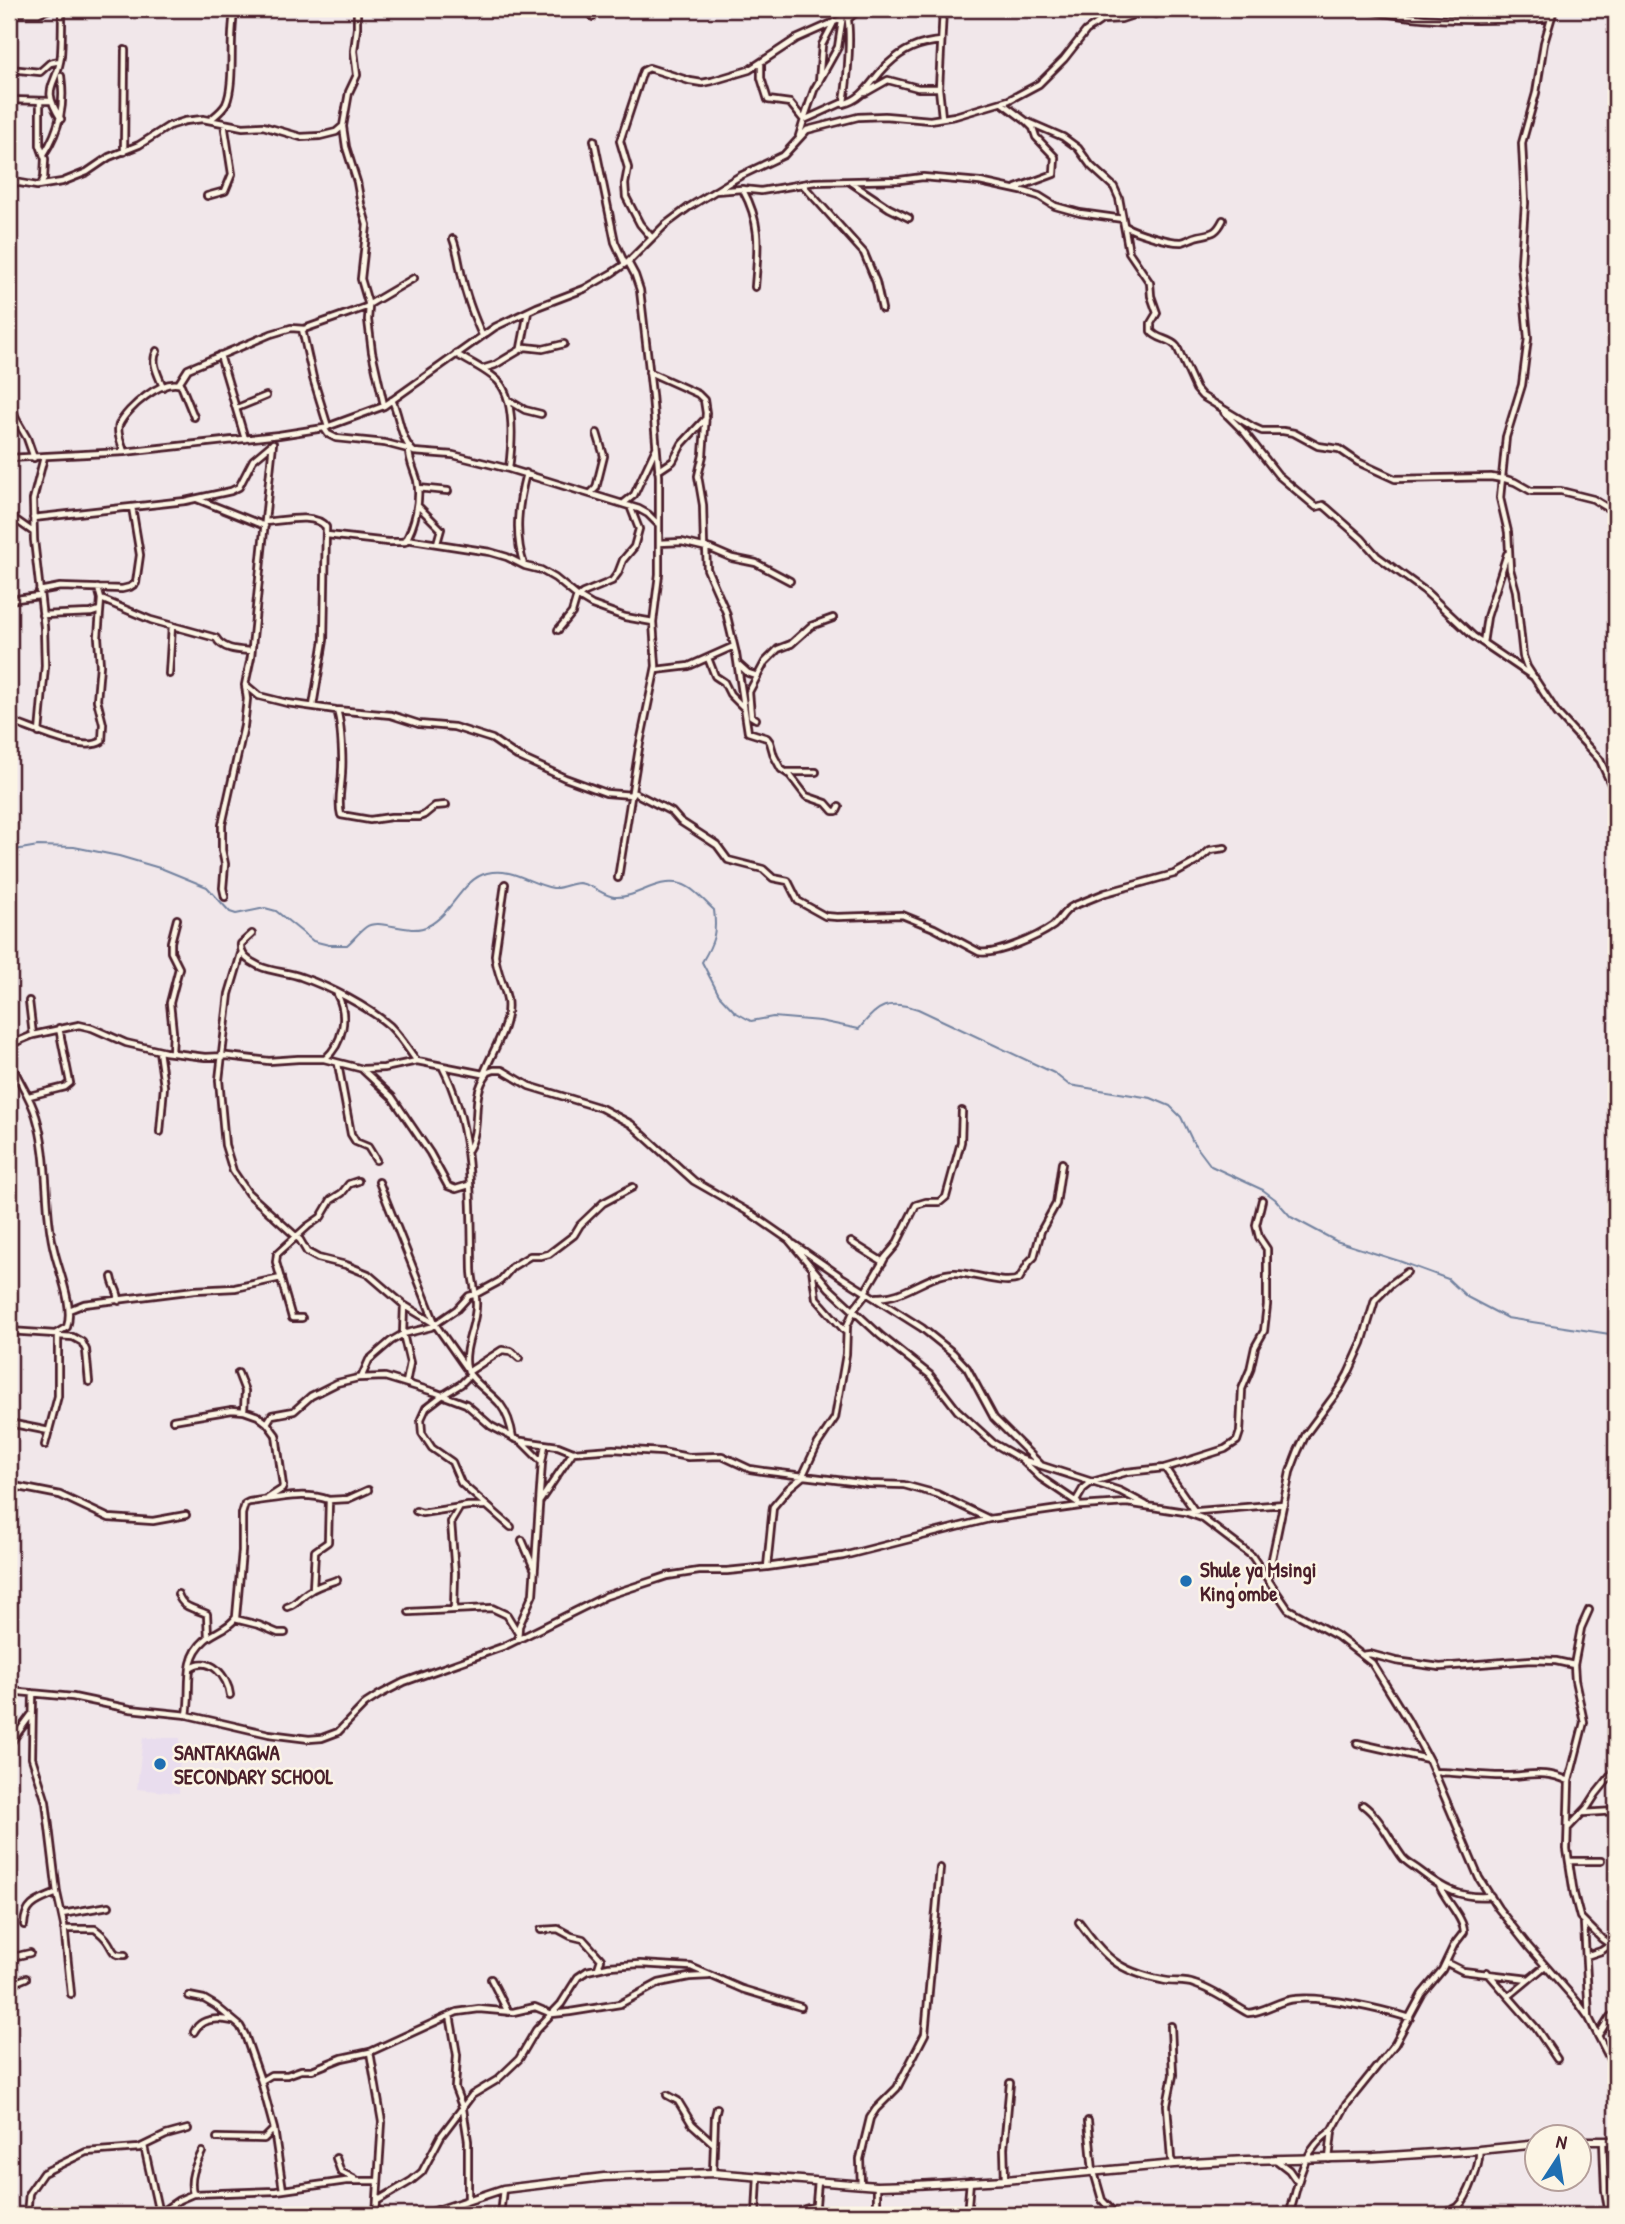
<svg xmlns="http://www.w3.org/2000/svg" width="1625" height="2224" font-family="'Patrick Hand',sans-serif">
	<rect width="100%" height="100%" fill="#f1e7ea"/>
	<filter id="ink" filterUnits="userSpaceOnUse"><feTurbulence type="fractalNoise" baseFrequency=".0143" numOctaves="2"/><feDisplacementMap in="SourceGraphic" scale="14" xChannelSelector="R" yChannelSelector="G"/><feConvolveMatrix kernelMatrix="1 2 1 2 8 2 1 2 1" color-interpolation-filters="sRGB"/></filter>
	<g filter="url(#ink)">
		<path fill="#e9ddee" d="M143,1738H180L179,1793L137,1789Z"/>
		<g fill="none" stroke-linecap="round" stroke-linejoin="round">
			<path stroke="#73829f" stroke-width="2" d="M9,851L38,846L74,847L119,856L163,869L207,887L230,912L236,914L265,908L276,911L313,941L329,945H347C353,940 359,932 366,927C380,917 408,936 428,926C453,913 462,879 487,873C512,867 530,884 553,888C562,889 570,883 579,883C592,884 602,895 614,897C637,899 656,877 681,884C693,887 705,902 714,910C717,933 714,942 702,962L719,995L735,1012L751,1021L773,1017L820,1021L859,1029C878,1004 888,1000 918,1009L1054,1073L1069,1085L1151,1098L1170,1106L1181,1117L1193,1142L1211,1166L1263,1190L1275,1199L1291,1217L1336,1241L1399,1261L1448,1279L1467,1297L1507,1318L1616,1335"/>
			<g stroke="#4a1f2b" stroke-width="10">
				<path id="street" d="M587,9L593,17
					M1364,9C1422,23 1480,20 1539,19L1552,17
					M1554,9L1544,43L1536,93L1522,143L1525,203L1521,263L1528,338L1522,385L1506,437L1500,498L1508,532L1510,569L1516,591L1523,656L1527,667L1557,713L1600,760L1616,795
					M9,13H39L49,9
					M848,19L860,9
					M761,64V78L768,100L790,103L803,119
					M9,69L40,72L50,63L60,61
					M819,82L822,45L833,24
					M865,93L888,80L918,88H939
					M9,100L50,101
					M40,101V145L45,159L44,178L41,185
					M1002,103L1026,121L1033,128L1036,137L1055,157L1054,174L1016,188
					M843,104C865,99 872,79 887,65C904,49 919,43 941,41
					M942,117L939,88L943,9
					M61,119C39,85 58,87 61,55C62,40 62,24 62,9
					M804,119L814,90L838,47L844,9
					M210,120C216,115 222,111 226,104C236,81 228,36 235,9
					M1026,121L1063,137L1078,148L1091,166L1114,187L1119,198L1129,252L1150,283L1151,296L1157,313L1151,323V331C1157,340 1170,338 1177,347L1196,389L1202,396L1253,427L1262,431H1283L1294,433L1318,446L1339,449L1358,462L1395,479L1491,477L1502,479
					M343,127L346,147L357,182L361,204L367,225L361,279L369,306L368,320L372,352L384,405
					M799,136L804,120L844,102C847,83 853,25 845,9
					M594,140L615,242L625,264
					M124,152L125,50
					M44,154C60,129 65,105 61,76
					M9,181L37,186L62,182L87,172L109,157L139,145L169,126L185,121L203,119L243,127L263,126L301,137L320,136L336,132L343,126L349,92L357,75L354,51L357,28V9
					M850,182L889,208L909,218
					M803,185L864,253L876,282L882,309
					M743,190C762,225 758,248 755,287
					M715,191L742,189L761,191L815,182L900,180L923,177L980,182L1026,192L1039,196L1055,206L1080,213L1123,219
					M207,196L225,191L232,174L224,123
					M1125,226C1134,232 1171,243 1182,242C1187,241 1193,237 1198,236C1212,233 1216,234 1223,220
					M652,238L640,224L626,197L625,184L628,168L620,141L643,71L649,68L690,81L702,83L712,81L749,70L796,39L841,19
					M453,239C458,252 459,264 462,277C466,297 474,317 482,335
					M368,305L414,278
					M302,329L313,378L328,427
					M521,348L528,312
					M157,351C150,362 159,376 163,387
					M456,354C469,362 487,370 498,381C516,400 512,445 509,469
					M220,355L245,439
					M482,369L495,365L525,347L543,349L564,344
					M649,372L698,394L704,400L706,413L703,455L698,476L703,505L704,547
					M179,383L188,369L271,334L291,328L304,329L369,306
					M392,400C400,416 400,440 414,452L453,455L509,469L639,509L648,514L658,524
					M508,400L525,410L541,414
					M11,401L16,419L27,438L34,458
					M237,408L266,396
					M1224,412L1245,433L1278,475L1316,507L1323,505L1327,508L1362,539L1377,556L1425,591L1473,636L1535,678
					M324,428L328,434L336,438L385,443L408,449
					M124,452C122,444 116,433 119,425C127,408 162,378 181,385L194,417
					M9,458L124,452L279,435L324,428L384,406L495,327L537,307L584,289L612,273L628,262L665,225L689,207L740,176L784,155L807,130L858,117L885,116L930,120L955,116L1009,100L1039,84L1064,59L1086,31L1102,20L1121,19L1145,11L1156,14L1162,9
					M658,471L673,461L682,444L706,418
					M1502,478L1515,482L1531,491H1561L1593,499L1616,513
					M418,488L448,491
					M591,493L596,488L604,456L597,433
					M197,499L265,526
					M624,503L634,495L656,448
					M418,506L441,529L437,543
					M9,515L33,532
					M33,518L185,501L231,491L239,487L253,460L272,444
					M265,522C282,521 315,512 326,527L324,640L313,706
					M327,535L388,542H405C415,525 421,500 417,480C414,469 408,459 409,447
					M406,539L490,552L507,557L525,566L541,570L555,578L577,596L592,605L625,617L653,622
					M659,543L682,542L711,549L732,558L756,563L790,581
					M706,547L707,569L726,612L736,654L748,732L767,738L770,742L774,756L781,769L790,775L806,796L826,803L833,811H837L839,807
					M524,565C514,535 518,504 526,473
					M39,591L60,587L122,589L130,587L136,583L140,555L132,507
					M578,597L583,593L612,581L618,573L623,560L634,547L639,529L630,506
					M101,599L151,620L216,638C223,650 238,650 251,651
					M9,600L39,596
					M42,615L91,613L100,610
					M558,630L572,613L577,596
					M1483,643L1487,617L1507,554
					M708,658L715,676L724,682L730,694L743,707
					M738,664L748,673L757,676
					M656,670L689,666L734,646
					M169,674L172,626
					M246,685L259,696L287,703L336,710L391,715L419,724L454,727L492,739L517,756L565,778L606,793L632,795
					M337,711C341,720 343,759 342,771C342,786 337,800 341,815L370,820L391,817H419L424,815L435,806L446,805
					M756,719L751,716L749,692L765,662L778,649L791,644L811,626L833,618
					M9,721C30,727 83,754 102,741L103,724L97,700L100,665L98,637L101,599L98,588
					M39,733L45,666L44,627L34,540L33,500L44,457
					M787,772H816
					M635,793L672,812L680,821L717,845L728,860L763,869L773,878L788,881L798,901L825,916L837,917L902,915L934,928L979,952C995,956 1039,936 1053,926C1061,919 1064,910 1073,906L1105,893L1174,874L1196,862L1210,850L1225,848
					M618,878L639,748L656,666L653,622L659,574V476L652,395L640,290L635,275L628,262
					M225,897L223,888L225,864L222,850V825L244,726L247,699L245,685L251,657L273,443
					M252,934L241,944C240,956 249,961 259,966C272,972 288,972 301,977C330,987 367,1006 390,1026C400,1036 408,1049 416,1060
					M241,954L229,994L219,1080L225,1145L233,1171L248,1193L300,1240L307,1252L318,1258L346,1265L368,1274L404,1305L435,1324L466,1368
					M29,1001L33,1035
					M9,1045L33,1035L79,1025L92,1028L126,1043L165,1052L205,1057L227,1056L269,1061L298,1059H324L363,1069L384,1068L417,1061L483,1074L494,1070H502L529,1086L601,1108L631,1124L694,1181L750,1213L789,1240L829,1288L881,1336L930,1375L957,1410L993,1443L1021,1459L1120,1491L1146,1505
					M159,1051L164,1086L160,1132
					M172,1053L173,1032L170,1003L179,968L171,952V942L177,919
					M9,1058C16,1078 30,1095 36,1116C50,1161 43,1209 55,1254C60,1274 74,1307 67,1327L55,1334L9,1331
					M325,1059C343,1043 349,1016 337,994
					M338,1064L351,1134L356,1142L368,1147L376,1160
					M442,1066C474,1127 471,1201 472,1269C472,1281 477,1293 476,1306C476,1326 462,1349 467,1369C470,1380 492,1394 500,1404C507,1413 511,1425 513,1438L521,1441L542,1462L533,1594L519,1626L518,1640
					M363,1070L392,1097L430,1153L448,1186L456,1189L469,1185
					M484,1073C493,1050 511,1024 507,999C504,984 496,971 495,955L505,884
					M29,1096L65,1087L70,1083L59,1028
					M468,1150C483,1126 469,1098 487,1074
					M379,1182L435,1323
					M851,1242L883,1262
					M794,1244L843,1278L922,1328L953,1353L967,1368L994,1418L1041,1465
					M812,1268L816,1298L845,1331
					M112,1277C113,1286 119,1291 119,1301
					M865,1292L885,1258L896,1245L916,1205L926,1202H940L946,1197L961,1142L962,1111
					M877,1297C904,1299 927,1274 954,1273C973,1272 1002,1286 1019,1279L1029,1262L1034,1257L1041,1231L1056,1204L1062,1163
					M404,1305L403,1334L410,1363L406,1383
					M69,1310L84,1304L195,1290L235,1288L281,1278
					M302,1318H292L276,1262L277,1254L308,1226L321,1217L331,1200L342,1193L349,1184L358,1181
					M58,1336L73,1337L82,1342L86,1350L89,1382
					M468,1372L502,1350L511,1351L519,1358
					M238,1373L245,1391L244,1411
					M470,1375L461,1384L443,1395L426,1408L421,1419L422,1433L432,1448L452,1462L461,1483L511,1527
					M361,1378L369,1360L391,1341L403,1334L431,1327L457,1309L469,1296L476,1294L500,1281L512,1267L530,1256H541L549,1254L574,1235L580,1225L603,1203L633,1187
					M173,1420L232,1410L244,1411L258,1416L267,1423L276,1435L283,1486L282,1489L268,1498
					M9,1423L49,1431
					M267,1423L272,1415L294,1411L311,1396L337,1383L358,1378L385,1377L434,1392L466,1404L491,1426L512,1437
					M522,1441L558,1446L573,1452L613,1449L662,1452L688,1457L722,1456L750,1469L763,1471L869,1484L904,1485L937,1494L989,1519
					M45,1445L58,1396V1334
					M1021,1459L1041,1478L1078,1503
					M542,1462L545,1445
					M1165,1468L1194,1510
					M9,1485L60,1495L109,1518L153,1521L186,1515
					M329,1500L348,1499L368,1490
					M540,1501L573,1452
					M1076,1501L1083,1489L1092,1482L1127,1472L1164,1468L1181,1463L1225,1449L1237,1441L1240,1432L1242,1389L1250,1370L1255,1347L1264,1331L1267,1305V1249L1259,1237L1256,1225L1262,1200
					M416,1511L422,1513L468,1506H484
					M1187,1512L1284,1504
					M522,1540L534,1568
					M767,1567L773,1507L789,1488L802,1477L817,1445L835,1418L846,1354L847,1326L855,1308L867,1293
					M1268,1578L1290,1472L1298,1451L1306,1434L1340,1388L1348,1374L1362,1343L1375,1300L1391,1284L1407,1272
					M178,1594C183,1609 195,1608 207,1614L208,1637
					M287,1607C298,1604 300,1596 310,1591C317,1586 328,1583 337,1580
					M454,1609L455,1573L451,1522L460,1507
					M1589,1610L1581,1628L1574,1665L1575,1680L1584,1722L1569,1781L1567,1849L1574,1894L1580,1917L1602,1939L1616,1949
					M409,1612L492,1608L507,1615L518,1633
					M235,1619L259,1625L278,1633H285
					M1362,1655L1370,1654L1396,1661L1440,1667L1531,1660L1556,1661L1574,1665
					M190,1668C210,1654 228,1677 230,1695
					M9,1691L73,1697L130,1709L187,1715L269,1734L309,1739L322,1738L338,1732L365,1704L379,1695L404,1682L505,1646L606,1596L667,1576L699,1571H727L767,1567L843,1556L989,1519L1080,1506L1127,1503L1185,1512L1202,1518L1252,1556L1288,1609L1337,1636L1372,1663L1408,1721L1429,1760L1479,1878L1498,1908L1528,1946L1579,2004L1589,2018L1616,2071
					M33,1693L32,1758L46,1802L57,1893L64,1925L71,1994
					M187,1715C192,1689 182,1660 205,1640C214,1632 230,1628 236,1617L242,1551V1514L245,1504L249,1502C275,1499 304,1491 329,1500L328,1542L315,1551L313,1589
					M1357,1743L1428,1759
					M9,1745L31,1715
					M1435,1772C1459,1772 1484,1777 1508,1776C1532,1775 1545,1770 1569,1781
					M1363,1805C1381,1818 1390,1841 1403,1858C1407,1863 1415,1867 1420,1871C1443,1889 1461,1899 1491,1896
					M1583,1813L1616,1811
					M1568,1828L1587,1808L1596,1794L1616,1769
					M1569,1861H1601
					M62,1914L109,1906
					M1079,1922C1105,1957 1117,1971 1162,1980C1173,1983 1184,1980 1194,1984C1214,1990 1230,2003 1248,2013C1265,2012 1279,2000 1295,1999C1325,1996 1381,2009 1410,2018
					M1584,1923L1589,2018
					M24,1925C25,1903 39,1901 57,1893
					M64,1929H95C99,1932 105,1937 108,1942C114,1951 113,1956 125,1955
					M541,1930L558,1929L571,1936L583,1939L601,1959L598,1968
					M1586,1956L1601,1951L1616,1941
					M9,1958L30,1953
					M1447,1963L1463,1971L1529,1979
					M1487,1972L1536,2028L1557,2059
					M491,1979L508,2012
					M9,1985L26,1978
					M189,1996L204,1999L216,2006L240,2026L245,2035L261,2081L274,2129L283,2190
					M1509,1996L1545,1966
					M450,2015L457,2055L455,2088L463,2109L468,2141V2200
					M1171,2026L1173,2075L1167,2105L1171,2159L1174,2164
					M194,2032C201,2017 219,2018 233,2021
					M1598,2036L1610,2017L1616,2015
					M370,2052L382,2122L376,2215
					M261,2081L271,2075H287L301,2070H312L342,2058L370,2052L457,2012L479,2009L513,2012L535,2007L552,2014L570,2012L620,2004L659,1983L689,1977L709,1976
					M667,2095L678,2101L692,2124L714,2144
					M1088,2121L1093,2171
					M217,2138L264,2139L273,2130
					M1603,2141L1605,2190L1609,2215
					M144,2146L159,2214
					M336,2158L341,2172L355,2179
					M1329,2159L1332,2131L1346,2105L1395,2044L1422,1994L1442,1970L1454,1945L1464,1932C1464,1918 1445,1900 1439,1885
					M1276,2160L1289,2170L1296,2180
					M1094,2172L1102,2200L1116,2215
					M713,2173L715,2116L717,2108
					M1005,2180L1004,2148L1010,2083
					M861,2185L860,2159L870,2118L876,2109L897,2088L925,2034L940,1868
					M877,2186V2215
					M193,2194C189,2178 195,2166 202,2152
					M377,2201L411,2181L422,2172L441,2136L472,2095L497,2080L519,2059L536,2030L561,2004L578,1977L587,1971L609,1966L640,1964L691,1967L742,1989L801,2007
					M27,2215L29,2193L43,2173L86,2152L139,2148L166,2135L188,2129
					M157,2215L179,2200L193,2194L276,2191L346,2181H377
					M500,2215L503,2189
					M756,2215L758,2176
					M800,2215L805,2209L816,2206
					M815,2215L818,2181
					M967,2215L970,2181
					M1289,2215C1300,2182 1299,2154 1331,2131
					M1437,2215C1444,2213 1452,2211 1458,2207C1468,2198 1481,2163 1479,2150"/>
			</g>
			<g stroke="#4a1f2b" stroke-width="11">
				<path id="secondary" d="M1580,2141H1616
					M424,2215L503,2189L604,2177L713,2173L877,2186L915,2185L1005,2180L1174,2164L1246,2160L1374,2157L1479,2150L1538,2144"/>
			</g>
			<use href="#street" stroke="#fcf5e5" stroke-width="4.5"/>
			<use href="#secondary" stroke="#fcf5e5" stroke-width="6"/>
		</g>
	</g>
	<g fill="#1f6fb2" stroke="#fcf5e5" stroke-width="2.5">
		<circle cx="1186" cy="1581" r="7"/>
		<circle cx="160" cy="1764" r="7"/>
	</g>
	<g text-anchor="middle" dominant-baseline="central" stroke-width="5" stroke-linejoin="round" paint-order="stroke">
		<g font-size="21" font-weight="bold" fill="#4a1f2b" stroke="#fcf5e5" text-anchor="start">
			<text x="1200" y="1569">Shule ya Msingi<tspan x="1200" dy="24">King'ombe</tspan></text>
			<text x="174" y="1752">SANTAKAGWA<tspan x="174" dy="24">SECONDARY SCHOOL</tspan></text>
		</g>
	</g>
	<rect width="1625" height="2224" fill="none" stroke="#fcf5e5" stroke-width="35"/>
	<rect x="18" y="18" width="1590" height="2189" fill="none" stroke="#4a1f2b" stroke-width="2.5" filter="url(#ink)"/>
	<g transform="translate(1558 2158) rotate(12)"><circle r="33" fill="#fcf5e5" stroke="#b59f9b" stroke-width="2"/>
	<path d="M0-5L12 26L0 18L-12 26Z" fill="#1f6fb2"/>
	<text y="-10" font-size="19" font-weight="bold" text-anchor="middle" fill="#4a1f2b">N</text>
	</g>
</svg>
